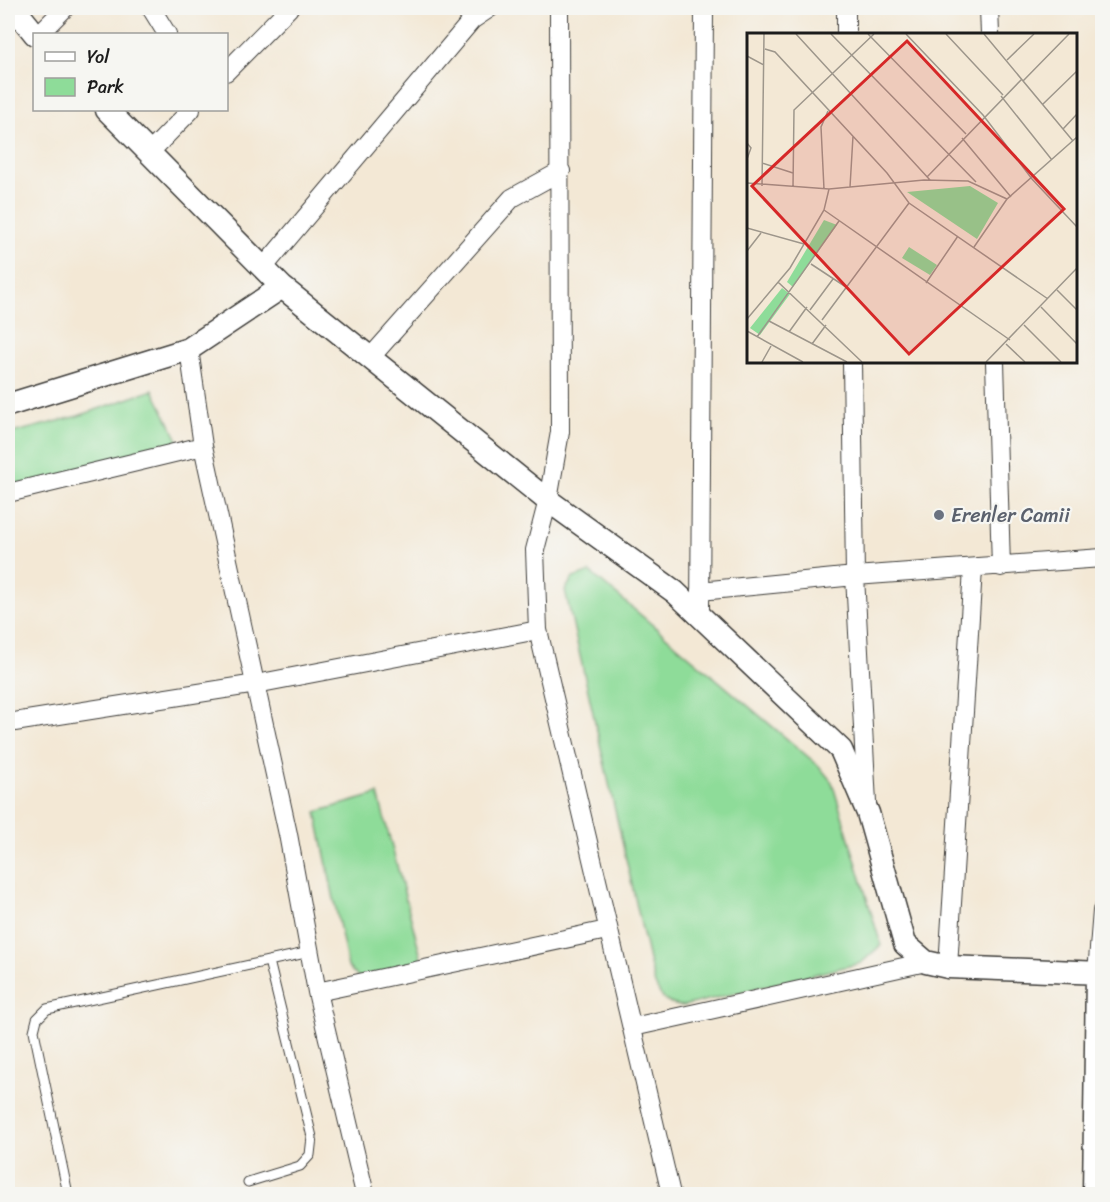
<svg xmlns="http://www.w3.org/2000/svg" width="1110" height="1202" font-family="Sriracha,sans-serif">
	<rect width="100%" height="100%" fill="#f6f6f2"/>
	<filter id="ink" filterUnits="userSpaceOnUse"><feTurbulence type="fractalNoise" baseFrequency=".0167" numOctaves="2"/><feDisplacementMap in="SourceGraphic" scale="12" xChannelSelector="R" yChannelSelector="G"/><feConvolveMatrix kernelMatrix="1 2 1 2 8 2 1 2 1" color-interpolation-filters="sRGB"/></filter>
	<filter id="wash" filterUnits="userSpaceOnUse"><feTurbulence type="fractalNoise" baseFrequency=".008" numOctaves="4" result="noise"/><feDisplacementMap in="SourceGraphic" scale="24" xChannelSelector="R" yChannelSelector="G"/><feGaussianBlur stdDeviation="1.35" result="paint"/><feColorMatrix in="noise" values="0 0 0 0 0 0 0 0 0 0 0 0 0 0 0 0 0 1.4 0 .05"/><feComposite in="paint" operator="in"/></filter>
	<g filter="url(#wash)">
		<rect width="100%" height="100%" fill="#f3e8d5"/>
		<path fill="#8edc99" stroke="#557c5a" stroke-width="1.5" d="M153,390L184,452L8,496V434L78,416Z
			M590,572L819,766L832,782L881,945L861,963L683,1006C665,1005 661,998 654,982L565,590L573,578Z
			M378,794L423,964L359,978L348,967L316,812Z"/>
	</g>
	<g filter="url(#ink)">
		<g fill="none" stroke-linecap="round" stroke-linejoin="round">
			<g stroke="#3c3b38" stroke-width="11">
				<path id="service" d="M248,1182L300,1166L310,1155L312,1137L269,961
					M68,1194L34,1031L37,1019L47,1009L310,952"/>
			</g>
			<g stroke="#3c3b38" stroke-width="20">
				<path id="minor" d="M151,8L167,34
					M559,8L560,432L548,500L535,550L538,630L671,1194
					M846,8V34
					M989,8L990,34
					M39,34L65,8
					M226,72L289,8
					M150,152L191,110
					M263,268L472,20L490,8
					M189,349L203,446L288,834L317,992L365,1194
					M370,358L512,198L561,171
					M852,362L855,576L867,803
					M995,362L1001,567
					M8,493L203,446
					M700,591L855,576L1102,558
					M700,615L704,8
					M8,723L256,684L538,630
					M948,967L973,569
					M1097,973L1102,911
					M317,992L607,930
					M633,1027L926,962"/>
			</g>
			<g stroke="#3c3b38" stroke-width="25">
				<path id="tertiary" d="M14,8L35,34
					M107,110L282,287L542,496L675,592L841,750L868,813L905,944L926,962L948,967L1102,973
					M8,405L189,349L282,287
					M1094,1194L1097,973"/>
			</g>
			<use href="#service" stroke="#fff" stroke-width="9"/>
			<use href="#minor" stroke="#fff" stroke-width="18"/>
			<use href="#tertiary" stroke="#fff" stroke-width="22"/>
		</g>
	</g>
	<circle fill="#6b7280" stroke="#f6f6f2" stroke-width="2" cx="939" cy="515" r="6"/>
	<g text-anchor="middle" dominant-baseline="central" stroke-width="4.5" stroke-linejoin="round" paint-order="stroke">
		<g font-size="20" fill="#5b616d" stroke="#f6f6f2" text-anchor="start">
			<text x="951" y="515">Erenler Camii</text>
		</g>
	</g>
	<g transform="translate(747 33)">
		<rect width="330" height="330" fill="#f3e8d5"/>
		<path d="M223,153L251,170L230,206L160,159ZM77,187L90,192L46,254L40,249ZM162,214L190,232L183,242L155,225ZM35,255L43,261L13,302L3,295Z" fill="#8edc99"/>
		<path fill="none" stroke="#9d968b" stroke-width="1.5" d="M49,1L183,147M84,1L229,149M121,1L219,101M159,1L236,82L285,146L330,194M199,1L256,62M237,1L326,108M18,16L28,19L140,140L162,170L301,266M0,23L17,32M260,27L287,1M276,48L322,1M254,63L305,127M296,71L330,38M316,96L330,81M215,105L264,164M0,110L4,115L0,126M15,130L46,140M180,144L275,46M0,150L82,156L177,147L221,148L260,166L330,104M15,153L17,1M46,154L47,77L127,1M103,154L106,103M77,156L74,94L81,78M77,177L263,307M0,195L57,211M227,214L260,166M0,218L14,200M64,231L99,254M31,249L115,329M179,250L211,203M310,257L330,277M294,274L330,311M63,277L86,246M0,286L43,235L77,177L82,156M75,287L162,170M22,288L100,329M277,292L314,329M0,298L56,329M42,299L60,274M10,304L92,188M65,311L79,292M259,311L278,329M15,329L24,313M239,329L330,235"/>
		<path fill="#d62828" fill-opacity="0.15" stroke="#d62828" stroke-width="3" d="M160,8L317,176L162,321L5,153Z"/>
		<rect width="330" height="330" fill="none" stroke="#1c1c1c" stroke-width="3"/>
	</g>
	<rect width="1110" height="1202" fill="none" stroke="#f6f6f2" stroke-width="30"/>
	<rect x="33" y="33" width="195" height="78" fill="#f6f6f2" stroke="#9f9f9c" stroke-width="1.5"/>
	<rect x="45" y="52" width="30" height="9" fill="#ffffff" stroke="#9f9f9c" stroke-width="1.5"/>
	<text x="87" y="63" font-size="18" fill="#1c1c1c">Yol</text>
	<rect x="45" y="78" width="30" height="18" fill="#8edc99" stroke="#9f9f9c" stroke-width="1.5"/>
	<text x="87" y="93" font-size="18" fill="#1c1c1c">Park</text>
</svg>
